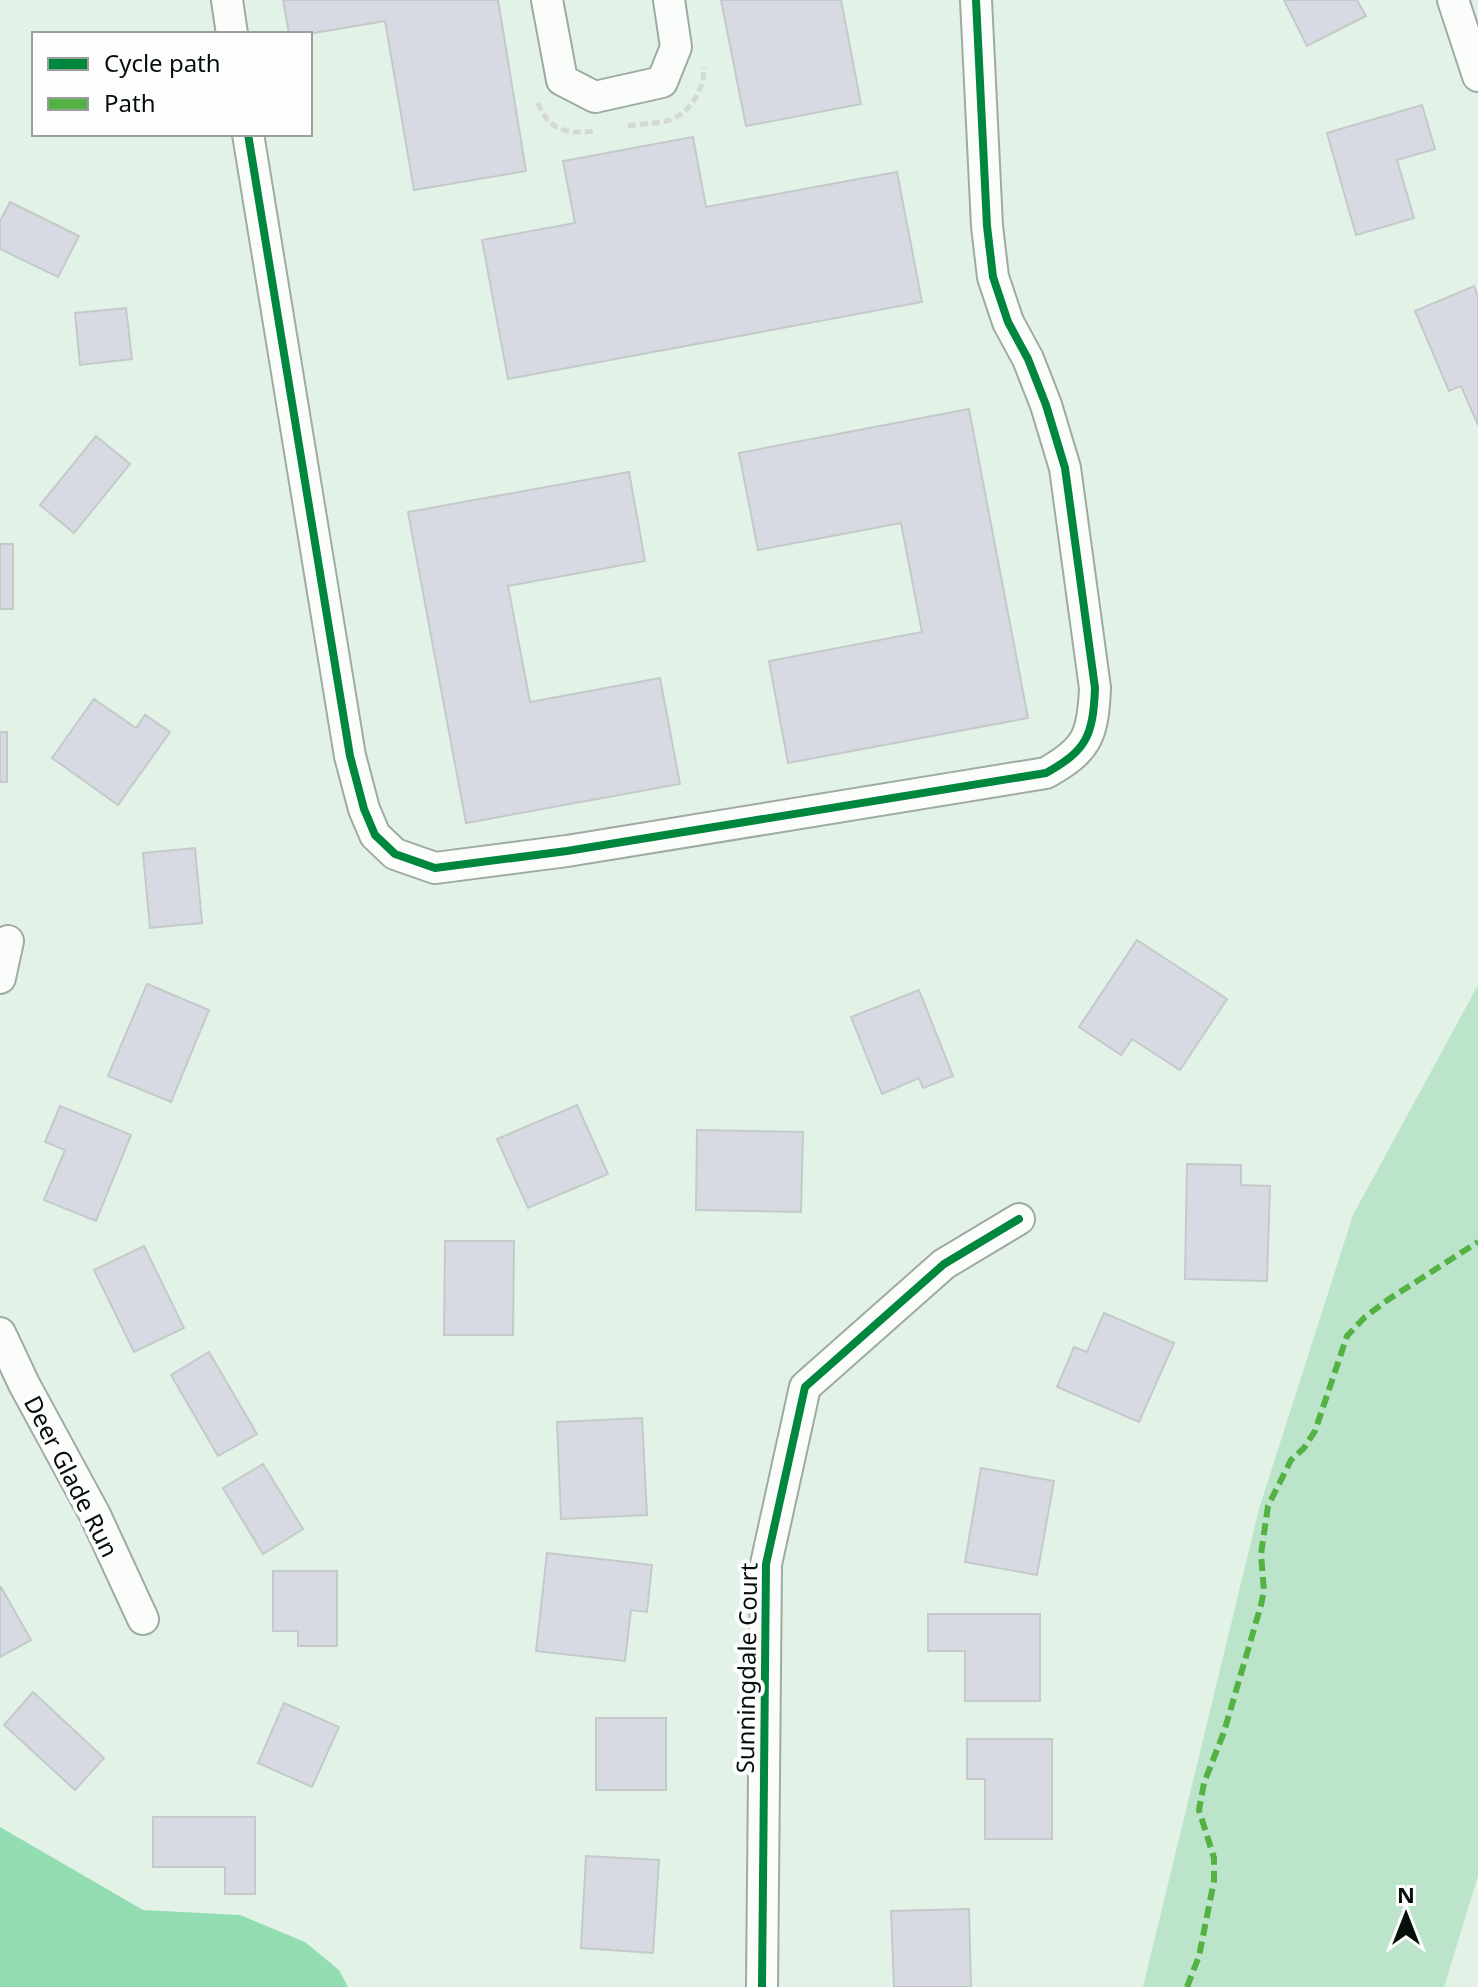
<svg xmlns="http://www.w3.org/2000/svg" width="1478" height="1987" font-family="'Noto Sans',sans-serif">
	<rect width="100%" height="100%" fill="#e2f2e7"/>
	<path fill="#bce4cb" d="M1478,985V1876L1444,1987H1143L1259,1509L1353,1215Z"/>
	<path fill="#92deb2" d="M0,1827L143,1910L240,1915L305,1942L339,1970L348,1987H0Z"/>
	<path fill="#d7dae3" stroke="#c4caca" stroke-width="2" d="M283,0H498L526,171L414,190L385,21L308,34H289Z
		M721,0H841L861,104L746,126Z
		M1284,0H1357L1366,16L1307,46Z
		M1422,105L1435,149L1397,160L1414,218L1356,235L1327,133Z
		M693,137L706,207L897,172L922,302L508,379L482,240L575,223L563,161Z
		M10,202L79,236L58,277L0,249V221Z
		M1474,286L1478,296V425L1461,386L1449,391L1415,311Z
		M126,308L132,359L80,365L75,313Z
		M969,409L1028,718L788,763L769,661L922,632L901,523L758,550L739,453Z
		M96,436L130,464L74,533L40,505Z
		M629,472L645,561L508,586L530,702L660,678L680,784L466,823L408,512Z
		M0,544H13V609H0Z
		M94,699L136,728L145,715L170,732L118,805L52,758Z
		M0,732H7V782H0Z
		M195,848L202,923L150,928L143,853Z
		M1137,940L1227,999L1180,1070L1132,1039L1121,1055L1079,1027Z
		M147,984L209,1010L171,1102L108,1076Z
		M919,990L953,1076L923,1088L919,1078L882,1094L851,1017Z
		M577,1105L608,1174L528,1208L497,1139Z
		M60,1106L131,1135L96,1221L44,1200L65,1150L45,1142Z
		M697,1130L803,1132L801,1212L696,1210Z
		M1187,1164L1241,1165V1185L1270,1186L1267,1281L1185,1279Z
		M445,1241H514L513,1335H444Z
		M144,1246L184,1328L134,1352L94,1270Z
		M1104,1313L1174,1343L1139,1422L1057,1387L1074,1347L1087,1352Z
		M209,1352L257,1434L218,1456L171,1375Z
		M642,1418L647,1515L561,1519L557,1422Z
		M263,1464L303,1529L263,1554L223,1488Z
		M981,1468L1054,1481L1037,1575L965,1562Z
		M547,1553L652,1565L647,1612L631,1610L625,1661L536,1651Z
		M273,1571H337V1646H298V1631H273Z
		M1,1587L31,1640L0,1657V1588Z
		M928,1614H1040V1701H965V1651H928Z
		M33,1692L104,1758L75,1790L4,1725Z
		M284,1703L339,1727L312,1787L258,1763Z
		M596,1718H666V1790H596Z
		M967,1739H1052V1839H985V1779H967Z
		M153,1817H255V1894H225V1867H153Z
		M586,1856L659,1860L653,1953L581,1948Z
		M969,1909L971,1987H894L891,1911Z"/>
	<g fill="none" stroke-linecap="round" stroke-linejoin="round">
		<g stroke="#9eaaa2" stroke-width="34">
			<path id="minor" d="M227,0L232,34
				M547,0L562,80L595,97L662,82L676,47L669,0
				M1453,0L1478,76
				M248,134L350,756L364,809L375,835L395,854L435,868L567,851L1046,773C1087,750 1093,736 1095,688L1065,468L1046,405L1028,359L1008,322L993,277L987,226L976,0
				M0,978L8,941
				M0,1333L24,1384L95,1515L143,1619
				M762,1987L766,1564L805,1387L944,1264L1019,1219"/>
		</g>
		<path stroke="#d4d8d6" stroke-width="5" stroke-dasharray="8 4" stroke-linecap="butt" d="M538,103C548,130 568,135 594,131
			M628,126C640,124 654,124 666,121C689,116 705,89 704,67"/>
		<use href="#minor" stroke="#fbfdfb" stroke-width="30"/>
		<path stroke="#54b144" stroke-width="6" stroke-dasharray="12 6" stroke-linecap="butt" d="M1187,1987L1199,1956L1214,1881V1858L1199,1810L1204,1783L1224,1732L1261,1605L1264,1591L1261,1554L1268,1506L1291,1460L1304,1448L1315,1431L1347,1336L1365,1317L1389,1299L1478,1242"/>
		<g stroke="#fdfdfd" stroke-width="13">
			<path id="cycleway" d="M248,134L350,756L364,809L375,835L395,854L435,868L567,851L1046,773C1087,750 1093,736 1095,688L1065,468L1046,405L1028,359L1008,322L993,277L987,226L976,0
				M762,1987L766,1564L805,1387L944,1264L1019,1219"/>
		</g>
		<use href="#cycleway" stroke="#00873e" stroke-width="8"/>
	</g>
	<g text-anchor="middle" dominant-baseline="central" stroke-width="8" stroke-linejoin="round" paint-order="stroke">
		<g font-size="24" fill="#06100a" stroke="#fdfdfd">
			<text transform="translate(72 1476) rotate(63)">Deer Glade Run</text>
			<text transform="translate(746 1668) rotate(-89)">Sunningdale Court</text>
		</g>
	</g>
	<rect x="32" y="32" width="280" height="104" fill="#fdfdfd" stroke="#9a9e9c" stroke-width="2"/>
	<rect x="48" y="58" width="40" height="12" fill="#00873e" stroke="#9a9e9c" stroke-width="2"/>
	<text x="104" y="72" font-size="24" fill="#06100a">Cycle path</text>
	<rect x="48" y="98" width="40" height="12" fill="#54b144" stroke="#9a9e9c" stroke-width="2"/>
	<text x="104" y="112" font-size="24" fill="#06100a">Path</text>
	<g transform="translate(1406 1915)" stroke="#fdfdfd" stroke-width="6" paint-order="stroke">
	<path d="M0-6L14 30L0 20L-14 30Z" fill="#06100a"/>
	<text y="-12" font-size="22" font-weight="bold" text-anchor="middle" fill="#06100a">N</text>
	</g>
</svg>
